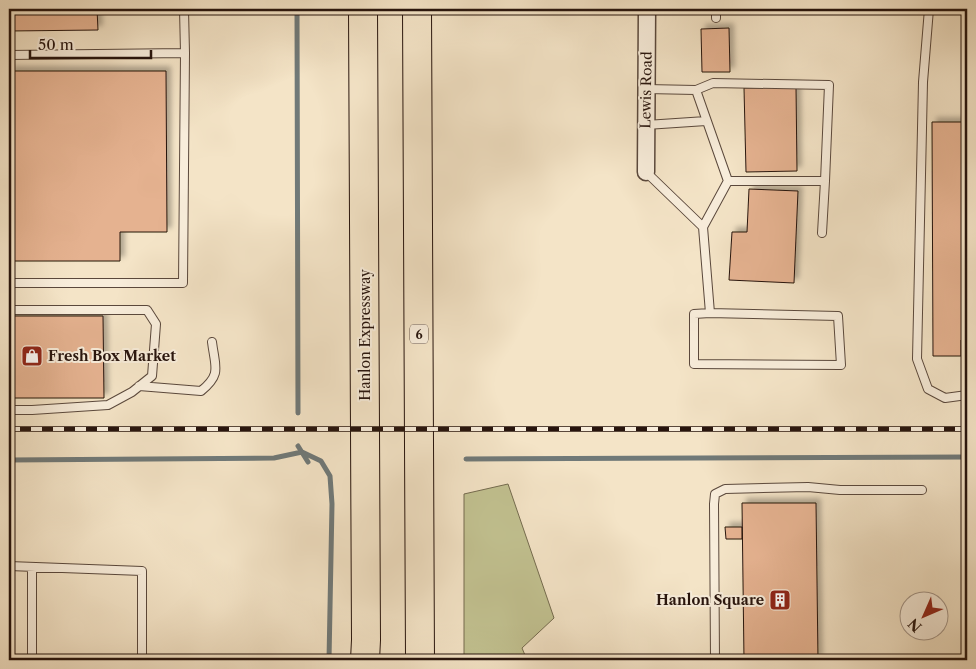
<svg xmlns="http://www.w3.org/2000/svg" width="976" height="669" font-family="'Libre Caslon Text',serif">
	<defs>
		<filter id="shadow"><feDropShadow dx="4.5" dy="-4.5" stdDeviation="2.5" flood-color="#0004"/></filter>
	</defs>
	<rect width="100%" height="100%" fill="#f4e4c7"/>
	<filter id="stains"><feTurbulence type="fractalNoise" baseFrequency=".004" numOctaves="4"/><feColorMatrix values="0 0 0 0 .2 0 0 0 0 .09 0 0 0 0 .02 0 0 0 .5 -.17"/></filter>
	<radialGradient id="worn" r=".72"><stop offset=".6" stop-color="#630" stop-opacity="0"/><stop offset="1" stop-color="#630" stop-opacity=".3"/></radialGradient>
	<path fill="#c2c291" stroke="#746b4f" d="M508,484L554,618L522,648L527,660H464V494Z"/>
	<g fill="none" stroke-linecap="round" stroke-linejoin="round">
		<path stroke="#707978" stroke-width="5" d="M297,9L298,413
			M298,446L308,462
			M466,459L967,457
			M9,460L274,458L302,452L321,461L330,476L332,504L329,660"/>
	</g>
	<path fill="#e5b290" stroke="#27140d" filter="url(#shadow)" d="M9,9H97L98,30L9,31Z
		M729,28L730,72H702L701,29Z
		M9,71H166L167,232H120V261H9Z
		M796,87L797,171L746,172L744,88Z
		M932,122H967V340H961V356H933Z
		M749,189L798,191L794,283L729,280L732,232H747Z
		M9,316H103L104,398H9Z
		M742,503H816L818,660H744Z
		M725,527H742V539H726Z"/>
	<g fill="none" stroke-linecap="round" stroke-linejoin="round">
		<g stroke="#5a483c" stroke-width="10">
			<path id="lane" d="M184,9L185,53
				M716,9V18
				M929,9L923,82L917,359L928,389L945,398L967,395
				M9,55L185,53L183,283H9
				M646,89L696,90L728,181
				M696,90L713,83L829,85L825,181
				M646,125L706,121
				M646,172L703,227L710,313L838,316L841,365L694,364V314L710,313
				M703,227L728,181H825L822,233
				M9,310H147L156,324L152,376L132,392L108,405L32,410H9
				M139,386L201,391C222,374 215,367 212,342
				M9,566L142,571V660
				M9,660H32
				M32,660V567
				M715,660L714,504L715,494L725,489L808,487L840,490H922"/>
		</g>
		<g stroke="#5a483c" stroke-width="19">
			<path id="street" d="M646,172L647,9"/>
		</g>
		<g stroke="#27140d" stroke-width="30">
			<path id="highway" d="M363,9L366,640L365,660
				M417,9L420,660"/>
		</g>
		<use href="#lane" stroke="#f8eddb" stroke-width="8"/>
		<use href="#street" stroke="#f8eddb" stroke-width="16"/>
		<use href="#highway" stroke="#f4e4c7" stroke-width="28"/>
		<g stroke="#27140d" stroke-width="5.5">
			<path id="rail" d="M9,429H967"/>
		</g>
		<use href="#rail" stroke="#f8eddb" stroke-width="4" stroke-dasharray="11" stroke-linecap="butt"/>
	</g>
	<defs>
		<g id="shop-square" transform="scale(1.125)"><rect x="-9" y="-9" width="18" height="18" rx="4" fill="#8f2418" stroke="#f8eddb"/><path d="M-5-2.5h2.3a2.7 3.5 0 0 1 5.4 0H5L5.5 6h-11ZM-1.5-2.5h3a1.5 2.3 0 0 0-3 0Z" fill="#fff"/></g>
		<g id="building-square" transform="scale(1.125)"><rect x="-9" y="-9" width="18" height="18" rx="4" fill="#8f2418" stroke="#f8eddb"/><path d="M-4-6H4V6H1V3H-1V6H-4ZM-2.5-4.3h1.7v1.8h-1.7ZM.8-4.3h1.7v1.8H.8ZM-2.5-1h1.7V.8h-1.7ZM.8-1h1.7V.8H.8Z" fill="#fff"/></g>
	</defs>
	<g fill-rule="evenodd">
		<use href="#shop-square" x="32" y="356"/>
		<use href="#building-square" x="780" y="600"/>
	</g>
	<g text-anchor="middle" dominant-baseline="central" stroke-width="4" stroke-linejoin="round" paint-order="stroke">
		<rect fill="#f8eddb" stroke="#66554b" stroke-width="1" x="410" y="324.5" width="18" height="19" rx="4"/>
		<g font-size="12" font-weight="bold" fill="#27140d">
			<text x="419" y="334">6</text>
		</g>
		<g font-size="14" fill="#27140d" stroke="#f8eddb">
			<text transform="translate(646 90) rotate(-89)">Lewis Road</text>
			<text transform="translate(365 335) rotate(-90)">Hanlon Expressway</text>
		</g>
		<g font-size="14" font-weight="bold" fill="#27140d" stroke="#f8eddb" text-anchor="start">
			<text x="48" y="356">Fresh Box Market</text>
			<text x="764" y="600" text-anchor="end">Hanlon Square</text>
		</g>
	</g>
	<rect width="976" height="669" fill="none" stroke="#f4e4c7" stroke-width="30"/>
	<rect x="10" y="10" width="956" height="649" fill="none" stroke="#27140d" stroke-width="2.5"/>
	<rect x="15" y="15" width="946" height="639" fill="none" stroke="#27140d"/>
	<g transform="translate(924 616) rotate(225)"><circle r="24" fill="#f8eddb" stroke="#a49689"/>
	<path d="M0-4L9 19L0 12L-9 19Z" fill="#8f2418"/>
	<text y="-8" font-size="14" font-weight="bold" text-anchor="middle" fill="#27140d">N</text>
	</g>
	<path d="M30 50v8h121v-8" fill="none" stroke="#27140d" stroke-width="2.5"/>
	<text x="38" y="50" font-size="15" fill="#27140d" stroke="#f8eddb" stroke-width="4" paint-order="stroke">50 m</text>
	<rect width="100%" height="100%" filter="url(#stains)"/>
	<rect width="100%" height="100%" fill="url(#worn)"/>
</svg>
